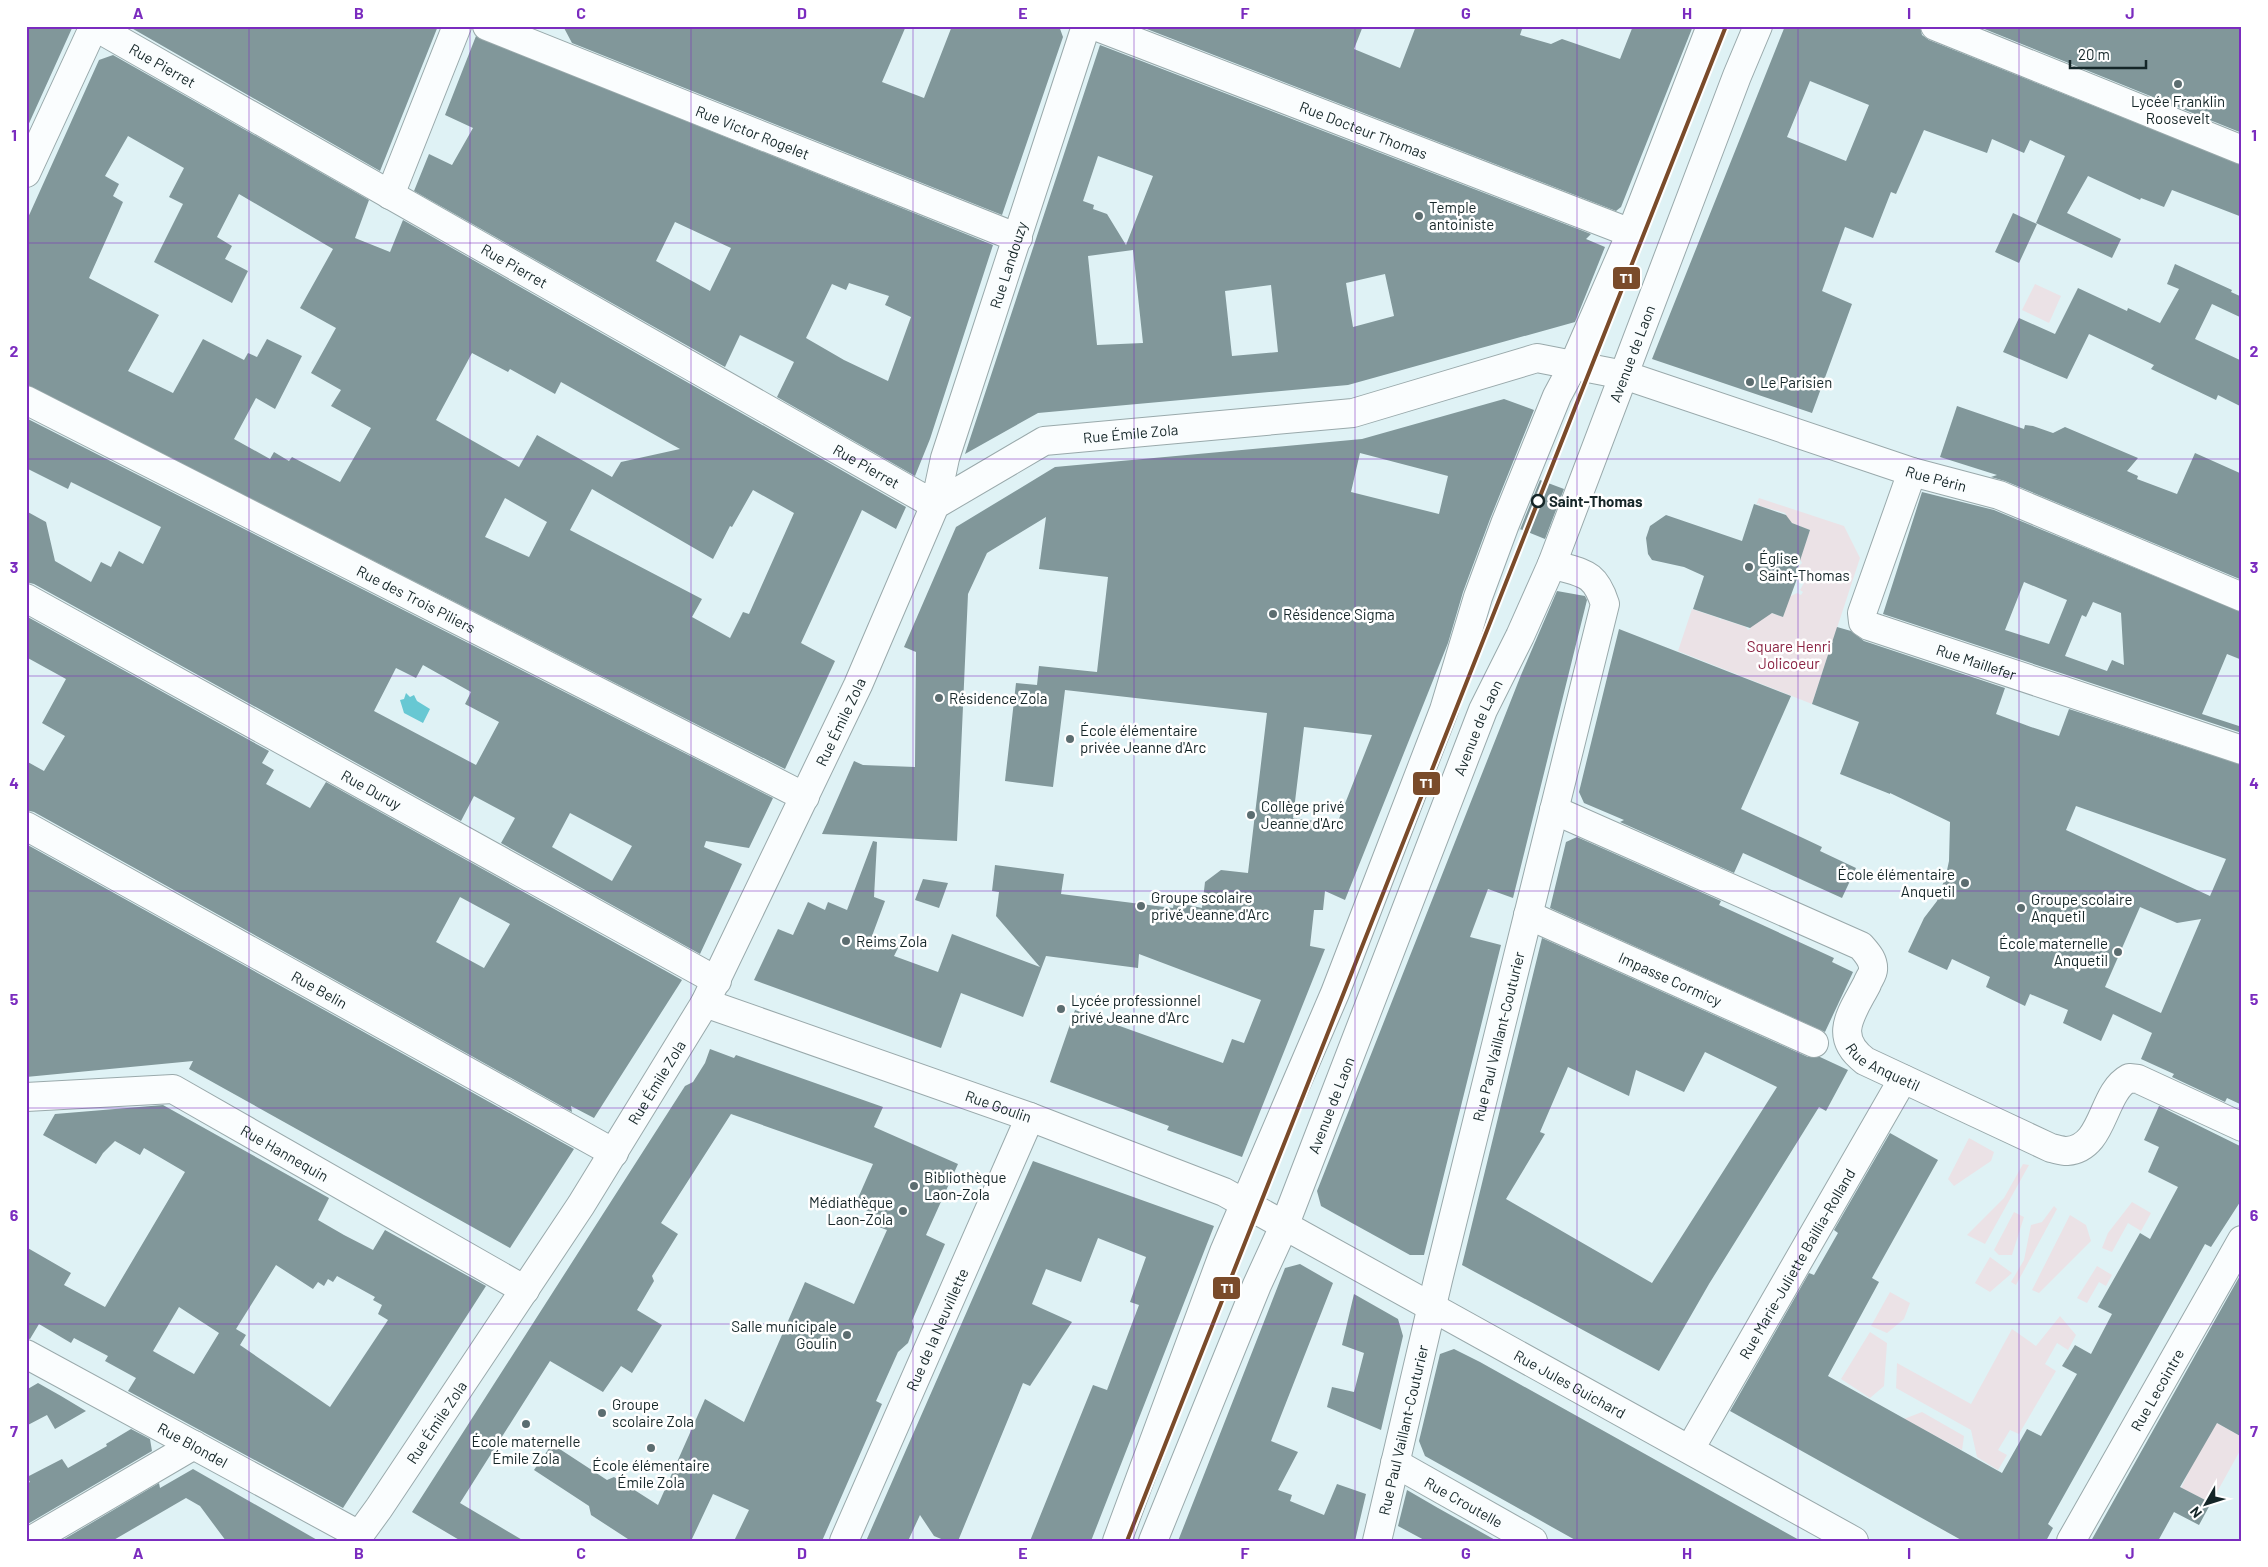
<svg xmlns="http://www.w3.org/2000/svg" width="2268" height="1567" font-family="Barlow,sans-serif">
	<rect width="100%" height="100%" fill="#dff2f5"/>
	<path fill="#ebe2e6" d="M2035,284L2061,296L2049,323L2022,310Z
		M1759,498L1844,526L1860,558L1812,704L1678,651L1692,609L1719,618L1720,620L1722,619L1746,627L1748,630L1751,628L1748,625L1754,607L1783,617L1789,597L1797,593L1801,595L1803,592L1800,590L1808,576H1804L1799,566L1802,563L1800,559L1810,530L1784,520L1787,516L1785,513L1760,506L1759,503L1756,505Z
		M1969,1138L1994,1152L1991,1161L1954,1186L1948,1179Z
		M2023,1164L2029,1165L1985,1244L1967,1235L2004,1198Z
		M2132,1202L2151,1213L2141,1231L2128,1223L2112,1252L2102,1248L2108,1233Z
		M2054,1206L2057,1209L2016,1285L2011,1282L2024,1260L2031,1225L2042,1222Z
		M2014,1212L2024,1217L2012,1255H1999L1994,1250Z
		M2070,1215L2086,1225L2091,1241L2039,1293L2032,1290Z
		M1990,1257L2012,1273L1990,1292L1975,1283Z
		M2097,1266L2112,1275L2106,1286L2099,1282L2087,1303L2077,1298Z
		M1890,1292L1910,1303L1904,1319L1887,1333L1871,1326Z
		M2060,1316L2076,1335L2068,1350L2057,1343L2045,1364L2056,1371L2019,1434L2010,1430L1998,1450L2007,1455L1998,1470L1977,1457L1971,1430L1896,1388L1897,1363L1971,1404L2012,1329L2036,1346Z
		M1870,1332L1887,1343L1884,1386L1870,1398L1841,1379Z
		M1922,1412L1964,1436L1962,1450L1904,1419Z
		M2208,1418L2242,1437V1447L2211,1503L2181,1488L2188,1473L2180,1469Z"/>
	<path fill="#67c8d3" d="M406,693L410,697L414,695L417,701L430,709L423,723L404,713L400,700L404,699Z"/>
	<path fill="#81979a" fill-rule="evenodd" d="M26,26H73L26,130Z
		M128,26H438L380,171Z
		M563,26H906L882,82L924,98L952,26H1059L1063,37L1002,215L572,43Z
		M1139,26H1363L1354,49L1400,68L1416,26H1523L1520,35L1551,44L1562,39L1620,59L1633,26H1693L1621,207L1616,211Z
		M1785,26H1920L1922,35L1929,40L2242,165V217L2172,190L2164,207L2141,198L2140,200L2088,176L2067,213L2121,239L2112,258L2036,223L2065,156L2030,140L2024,153L1992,139L1987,153L1924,130L1896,194L1891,192L1873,238L1845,227L1822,291L1852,304L1812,413L1652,359ZM1810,81L1869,105L1846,161L1787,137Z
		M1977,26H2242V133Z
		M476,36L993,245L930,439L915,476L777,397L794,362L740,335L725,367L414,191L429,154L452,165L473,128L445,115ZM675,222L731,248L710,291L656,261ZM849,283L889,296L885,305L911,317L888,381L844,360L806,338L832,284L846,290Z
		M1100,45L1591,234L1586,239L1605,247L1575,322L1348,385L1038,413L965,454ZM1098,156L1153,176L1126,245L1107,214L1093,209L1094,205L1083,201ZM1133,250L1143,343L1097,345L1088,256ZM1385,274L1394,316L1353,327L1346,283ZM1271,285L1278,352L1232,356L1225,291Z
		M113,55L369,200L355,238L390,252L403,220L906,507L896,529L862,510L851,534L801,643L835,661L785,769L26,385V222L99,60ZM128,136L184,168L169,197L183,204L154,262L232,303L248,271L225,259L232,246L217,237L239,194L333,249L300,308L336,328L311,373L341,390L331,406L371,428L340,482L292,457L289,461L274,452L270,459L234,439L256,398L275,409L302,356L267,339L257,357L248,353L244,360L203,339L173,393L128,371L159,315L89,278L123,202L113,196L119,184L105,176ZM472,353L508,372L510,369L555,394L561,382L680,449L621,462L612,477L537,435L519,467L436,420ZM592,489L713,559L730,526L732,527L753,490L794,513L749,614L743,612L730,638L692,617L702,599L570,530ZM505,498L547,522L529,557L485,537Z
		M2013,213L2037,224L2019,263L1995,252Z
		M2175,264L2232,290L2231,292L2242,297V318L2212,304L2195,339L2242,361V407L2218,395L2216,400L2151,369L2154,365L2089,334L2067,379L2003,352L2019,318L2055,334L2078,288L2127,311L2128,308L2160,323L2179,289L2167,284Z
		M1504,399L1534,410L1490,519L1463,592L1448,643L1345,900L1325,891L1323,910H1314L1310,946L1325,949L1242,1157L1167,1130L1169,1126L1050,1082L1075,1010L1223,1063L1232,1039L1244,1043L1261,1000L1139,954L1138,968L1046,956L1023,1017L961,993L941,1048L754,980L778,929L793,935L808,902L825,910L828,902L847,910L873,841L877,842L874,897L885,901L872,936L899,946L894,956L938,972L952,934L1040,967L996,916L999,892L992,891L995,865L1064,874L1061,894L1173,908L1174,902L1202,908L1205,882L1221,870L1248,873L1267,713L1065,690L1053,787L1005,781L1016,683L1037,685L1039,666L1097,672L1108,577L1039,569L1046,517L987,553L968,594L957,841L822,834L854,761L863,765L915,767L916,652L904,647L956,527L1055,467L1362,439ZM1360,453L1448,476L1439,514L1351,492ZM1304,727L1372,735L1337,824L1293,818Z
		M1957,406L2024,429L2025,425L2033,426L2053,433L2065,427L2138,458L2127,471L2138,476L2137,479L2177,494L2195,453L2242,474V580L2005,481L1991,477L1997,475L1940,457Z
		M26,418L773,798L749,848L706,841L704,847L742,864L700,954L501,843L515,818L474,796L461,821L34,584L26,582V511L46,522L55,561L91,582L101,562L111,567L119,551L143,564L161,527L71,482L68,489L26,468ZM423,665L471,692L465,704L499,722L476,765L374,711L396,668L416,678ZM570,813L632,846L612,881L552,847Z
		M1540,480L1564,489L1545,539L1520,529L1519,532Z
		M1922,492L1994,510L2242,612V660L2227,654L2202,714L2242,727V733L1883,614ZM2024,582L2067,600L2049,644L2005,630ZM2093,602L2121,613L2124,665L2112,660L2107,671L2065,656L2082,615L2086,617Z
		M1754,504L1786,515L1792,523L1810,530L1795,576H1798L1783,617L1772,613L1750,628L1693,609L1704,576L1684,567L1652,560L1648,554L1646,538L1650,526L1666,515L1742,541Z
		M1557,591L1585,596L1587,600L1513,898L1488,889L1470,937L1501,945L1424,1255H1410L1321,1206L1317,1191L1521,675Z
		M26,616L269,751L262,763L274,770L266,784L310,808L326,782L682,980L594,1118L571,1106L572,1112L34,812L26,810V761L44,771L65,736L42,723L66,679L26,657ZM460,897L510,924L484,968L436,942Z
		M1837,627L1851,631L1864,641L2005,688L1996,714L2031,727L2059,736L2069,709L2242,765V1105L2227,1098L2225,1102L2172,1077L2174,1074L2141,1059L2152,1033L2113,1014L2101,1041L2063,1023L2068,1010L2030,994L2025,1006L1986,987L1990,977L1952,959L1947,970L1908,952L1924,918L1937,901L1946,875L1949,861L1950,822L1890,793V794L1840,774L1859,722L1812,704ZM2076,806L2226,859L2210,896L2066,830ZM2140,907L2177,923L2201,919L2161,1013L2105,987Z
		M1619,629L1791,696L1741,809L1822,847L1820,851L1856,868L1842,898L1743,853L1734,873L1620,822L1624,820L1584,803L1579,792Z
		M1577,837L1721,901L1719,905L1834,958L1832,962L1853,972L1825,1032L1550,908L1566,842Z
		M26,844L574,1149L510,1248L189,1069L193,1061L26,1077Z
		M923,879L948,883L939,908L915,900Z
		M1542,938L1808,1057H1820L1848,1070L1826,1111L1819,1107L1709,1284L1659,1371L1462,1265ZM1705,1052L1777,1087L1652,1283L1506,1199L1545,1134L1540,1132L1568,1067L1629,1096L1636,1070L1684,1092Z
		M710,1049L734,1058L736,1055L883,1107L874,1127L958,1164L926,1235L945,1244L912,1321L914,1327L908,1343L898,1352L876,1401L882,1404L822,1541H734L749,1510L713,1494L691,1541H631L591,1515L589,1506L534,1470L552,1444L607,1480L614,1477L658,1505L705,1399L744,1422L805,1282L854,1304L887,1230L879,1227L883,1218L855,1205L873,1164L731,1114L661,1223L678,1234L652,1276L654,1281L637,1310L662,1325L632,1373L621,1366L603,1392L550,1361L460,1503L524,1541H461L412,1512L685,1086L693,1082L705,1063Z
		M163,1105L329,1198L318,1220L344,1235L373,1250L385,1230L486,1286L343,1508L128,1391L136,1378L105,1361L108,1356L74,1338L71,1343L39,1324L30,1339L26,1338V1247L71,1273L64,1285L105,1307L185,1172L144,1148L140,1155L115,1141L103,1153L96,1164L43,1135L55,1114ZM276,1265L313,1289L318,1282L324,1286L328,1279L333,1282L337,1276L375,1297L373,1300L382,1305L378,1314L388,1320L330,1407L240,1345L246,1335L236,1329ZM179,1307L219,1333L194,1374L153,1351Z
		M2159,1106L2242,1147V1199L2211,1247L2205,1244L2048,1524L2053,1528L2046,1541H1963L1730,1411L1809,1273L1814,1275L1838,1233L1834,1230L1890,1133L1938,1160L1872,1278L1879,1282L1828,1376L2002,1473L2027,1429L2041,1436L2077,1374L2062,1366L2075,1345L2091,1354L2112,1314L2098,1307L2140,1233L2150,1239L2178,1187L2148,1172L2159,1147L2144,1140Z
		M1033,1161L1214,1226L1091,1541H1030L1093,1385L1107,1390L1139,1305L1130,1302L1146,1257L1098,1238L1081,1282L1046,1269L1032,1304L1072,1322L1030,1386L1023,1383L958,1541H946L934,1536L920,1515L908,1541H866Z
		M1300,1264L1333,1283L1271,1441L1298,1452L1278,1490L1292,1495L1290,1501L1324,1515L1337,1484L1366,1494L1355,1541H1178L1285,1268Z
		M2242,1272V1437L2217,1423L2180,1487L2211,1503L2199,1525L2174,1512L2158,1541H2091Z
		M1354,1294L1398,1319L1403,1336L1381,1430L1327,1407L1332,1387L1354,1392L1364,1353L1342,1345Z
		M1454,1349L1480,1362L1801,1541H1577L1425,1456L1419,1441L1440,1354Z
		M38,1383L61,1396L86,1411L55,1429L47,1415L26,1426V1390Z
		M131,1429L150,1439L152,1451L26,1525V1484L30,1482L27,1477L62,1459L68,1468L107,1446L106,1444Z
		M193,1469L319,1541H226L200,1506L186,1498L112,1541H61L159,1483L160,1488Z
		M1407,1490L1438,1508L1497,1541H1426L1398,1526Z"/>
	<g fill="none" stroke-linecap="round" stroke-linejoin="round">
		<g stroke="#99a9ab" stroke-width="30">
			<g id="street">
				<path id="s1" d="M94,26L935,505L945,458L1086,26"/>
				<path id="s2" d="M487,26L1018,238"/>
				<path id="s3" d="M1095,26L1631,233"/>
				<path d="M1935,26L2242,150"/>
				<path d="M26,173L94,26"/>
				<path d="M390,195L457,26"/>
				<path id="s4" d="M1624,375L1912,472L1999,495L2242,597"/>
				<path id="s5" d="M26,400L805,797"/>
				<path id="s6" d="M1912,472L1862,613L1863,622L1869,626L2242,750"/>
				<path id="s7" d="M26,598L717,981"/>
				<path id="s8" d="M1554,810L1861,946C1867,953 1874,960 1873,970C1873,974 1868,980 1867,984C1852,1013 1832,1036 1865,1061L2051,1148C2056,1149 2062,1151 2067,1151C2105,1148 2101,1093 2129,1078L2138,1079L2242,1127"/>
				<path id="s9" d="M26,826L614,1153"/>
				<path id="s10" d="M1528,915L1814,1043"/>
				<path id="s11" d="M705,1003L1030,1117L1224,1192L1854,1541"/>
				<path id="s12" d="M26,1097L173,1089L525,1290"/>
				<path id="s13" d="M26,1354L359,1535"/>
				<path id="s14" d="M1690,1449L1903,1079"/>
				<path id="s15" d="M1395,1463L1533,1541"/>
				<path d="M30,1541L194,1445"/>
				<path id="s16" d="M844,1541L1030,1117"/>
				<path id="s17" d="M1377,1541L1438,1280L1605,604C1594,570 1582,574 1552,564"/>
				<path id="s18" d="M2071,1541L2242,1240"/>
			</g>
		</g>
		<g stroke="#99a9ab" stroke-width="30">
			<g id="secondary">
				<path id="s19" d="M355,1541L379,1508L581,1205L705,1003L858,685L935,505L1044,441L1353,413L1537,358L1624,375"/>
				<path d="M1117,1541L1224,1252L1335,993L1444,710L1478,597L1505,524L1557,396L1573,366L1631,233L1711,26"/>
				<path id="s20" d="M1153,1541L1257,1285L1285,1224L1483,710L1520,636L1552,564L1737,76L1758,26"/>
			</g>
		</g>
		<use href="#street" stroke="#fafdfe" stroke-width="28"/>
		<use href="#secondary" stroke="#fafdfe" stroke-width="28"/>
		<g stroke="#fff" stroke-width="8">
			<path id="tram-1" d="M1127,1541L1726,26"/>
		</g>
		<use href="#tram-1" stroke="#7a4b2a" stroke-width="4"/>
	</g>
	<path fill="none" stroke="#7b2cbf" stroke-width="1" stroke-opacity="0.55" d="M249,26V1541M470,26V1541M691,26V1541M913,26V1541M1134,26V1541M1355,26V1541M1577,26V1541M1798,26V1541M2019,26V1541M26,243H2242M26,459H2242M26,676H2242M26,891H2242M26,1108H2242M26,1324H2242"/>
	<g fill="#5c6d70" stroke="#fff" stroke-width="2">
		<circle cx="2178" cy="84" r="5"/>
		<circle cx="1419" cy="216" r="5"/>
		<circle cx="1750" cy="382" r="5"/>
		<circle cx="1749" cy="567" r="5"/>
		<circle cx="1273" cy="614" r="5"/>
		<circle cx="939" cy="698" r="5"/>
		<circle cx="1070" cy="739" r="5"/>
		<circle cx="1251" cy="815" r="5"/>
		<circle cx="1965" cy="883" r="5"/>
		<circle cx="1141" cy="906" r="5"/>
		<circle cx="2021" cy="908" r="5"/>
		<circle cx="846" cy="941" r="5"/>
		<circle cx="2118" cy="952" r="5"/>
		<circle cx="1061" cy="1009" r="5"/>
		<circle cx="914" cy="1186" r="5"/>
		<circle cx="903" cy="1211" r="5"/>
		<circle cx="847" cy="1335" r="5"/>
		<circle cx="602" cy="1413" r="5"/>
		<circle cx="526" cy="1424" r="5"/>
		<circle cx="651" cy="1448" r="5"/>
	</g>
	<circle fill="#fff" stroke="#152628" stroke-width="2.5" cx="1538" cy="501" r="6"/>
	<g text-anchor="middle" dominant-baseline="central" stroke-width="5" stroke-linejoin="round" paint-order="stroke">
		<g font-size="15" fill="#152628" stroke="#fff">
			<text stroke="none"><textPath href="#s1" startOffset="79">Rue Pierret</textPath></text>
			<text stroke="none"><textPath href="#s3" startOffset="288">Rue Docteur Thomas</textPath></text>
			<text stroke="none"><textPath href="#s2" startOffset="286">Rue Victor Rogelet</textPath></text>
			<text stroke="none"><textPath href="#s1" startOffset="1219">Rue Landouzy</textPath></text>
			<text stroke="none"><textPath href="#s1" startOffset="484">Rue Pierret</textPath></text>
			<text stroke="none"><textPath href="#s20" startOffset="1281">Avenue de Laon</textPath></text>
			<text stroke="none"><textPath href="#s19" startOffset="1404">Rue Émile Zola</textPath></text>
			<text stroke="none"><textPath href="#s1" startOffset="889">Rue Pierret</textPath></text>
			<text stroke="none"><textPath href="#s4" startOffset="329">Rue Périn</textPath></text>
			<text stroke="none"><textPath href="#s5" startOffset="438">Rue des Trois Piliers</textPath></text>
			<text stroke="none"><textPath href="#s6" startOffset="279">Rue Maillefer</textPath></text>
			<text stroke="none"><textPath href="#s19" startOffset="954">Rue Émile Zola</textPath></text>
			<text stroke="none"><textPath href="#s20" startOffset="876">Avenue de Laon</textPath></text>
			<text stroke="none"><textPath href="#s7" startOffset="395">Rue Duruy</textPath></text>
			<text stroke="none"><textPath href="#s10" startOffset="156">Impasse Cormicy</textPath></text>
			<text stroke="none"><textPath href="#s9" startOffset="336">Rue Belin</textPath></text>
			<text stroke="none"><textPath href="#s17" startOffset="519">Rue Paul Vaillant-Couturier</textPath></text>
			<text stroke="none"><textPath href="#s8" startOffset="485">Rue Anquetil</textPath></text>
			<text stroke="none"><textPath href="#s19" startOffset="549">Rue Émile Zola</textPath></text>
			<text stroke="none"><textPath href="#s20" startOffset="471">Avenue de Laon</textPath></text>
			<text stroke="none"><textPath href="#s11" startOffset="311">Rue Goulin</textPath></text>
			<text stroke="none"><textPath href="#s12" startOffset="276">Rue Hannequin</textPath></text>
			<text stroke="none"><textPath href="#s14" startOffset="214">Rue Marie-Juliette Baillia-Rolland</textPath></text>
			<text stroke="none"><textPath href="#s16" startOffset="231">Rue de la Neuvillette</textPath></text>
			<text stroke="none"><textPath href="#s11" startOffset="948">Rue Jules Guichard</textPath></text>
			<text stroke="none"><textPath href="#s18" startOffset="174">Rue Lecointre</textPath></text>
			<text stroke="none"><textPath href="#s19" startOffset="144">Rue Émile Zola</textPath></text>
			<text stroke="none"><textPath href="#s17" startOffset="114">Rue Paul Vaillant-Couturier</textPath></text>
			<text stroke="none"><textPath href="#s13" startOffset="190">Rue Blondel</textPath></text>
			<text stroke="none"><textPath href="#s15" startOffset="79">Rue Croutelle</textPath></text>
		</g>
		<g font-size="15" fill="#152628" stroke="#fff" text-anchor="start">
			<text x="2178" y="101" text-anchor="middle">Lycée Franklin<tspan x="2178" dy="17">Roosevelt</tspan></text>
			<text x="1429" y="207">Temple<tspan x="1429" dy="17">antoiniste</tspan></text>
			<text x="1760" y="382">Le Parisien</text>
			<text x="1759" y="558">Église<tspan x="1759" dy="17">Saint-Thomas</tspan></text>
			<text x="1283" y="614">Résidence Sigma</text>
			<text x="949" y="698">Résidence Zola</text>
			<text x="1080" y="730">École élémentaire<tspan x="1080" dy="17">privée Jeanne d'Arc</tspan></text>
			<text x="1261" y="806">Collège privé<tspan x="1261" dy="17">Jeanne d'Arc</tspan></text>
			<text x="1955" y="874" text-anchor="end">École élémentaire<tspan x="1955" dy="17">Anquetil</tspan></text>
			<text x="1151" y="897">Groupe scolaire<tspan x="1151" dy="17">privé Jeanne d'Arc</tspan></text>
			<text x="2031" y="899">Groupe scolaire<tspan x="2031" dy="17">Anquetil</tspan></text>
			<text x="856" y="941">Reims Zola</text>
			<text x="2108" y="943" text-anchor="end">École maternelle<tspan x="2108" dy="17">Anquetil</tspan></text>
			<text x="1071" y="1000">Lycée professionnel<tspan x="1071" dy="17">privé Jeanne d'Arc</tspan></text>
			<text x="924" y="1177">Bibliothèque<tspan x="924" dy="17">Laon-Zola</tspan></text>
			<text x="893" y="1202" text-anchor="end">Médiathèque<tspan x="893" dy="17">Laon-Zola</tspan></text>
			<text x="837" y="1326" text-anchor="end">Salle municipale<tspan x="837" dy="17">Goulin</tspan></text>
			<text x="612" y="1404">Groupe<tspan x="612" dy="17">scolaire Zola</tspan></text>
			<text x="526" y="1441" text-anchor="middle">École maternelle<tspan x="526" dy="17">Émile Zola</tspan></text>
			<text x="651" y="1465" text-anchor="middle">École élémentaire<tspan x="651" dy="17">Émile Zola</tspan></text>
		</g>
		<g font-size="15" font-weight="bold" fill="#152628" stroke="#fff" text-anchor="start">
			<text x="1549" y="501">Saint-Thomas</text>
		</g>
		<g font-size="15" fill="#8a2242" stroke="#fff">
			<text x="1789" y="646">Square Henri<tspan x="1789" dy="17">Jolicoeur</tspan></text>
		</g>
	</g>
	<g stroke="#fff" stroke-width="2">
		<rect x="1612" y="266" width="29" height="24" rx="5" fill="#7a4b2a"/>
		<rect x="1412" y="771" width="29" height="25" rx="5" fill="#7a4b2a"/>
		<rect x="1212" y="1276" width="29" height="24" rx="5" fill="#7a4b2a"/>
	</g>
	<g font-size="14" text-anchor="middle" font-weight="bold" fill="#fff">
		<text x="1626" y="283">T1</text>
		<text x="1426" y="788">T1</text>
		<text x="1227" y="1293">T1</text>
	</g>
	<rect width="2268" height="1567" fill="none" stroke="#ffffff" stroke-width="55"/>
	<g transform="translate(2206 1504) rotate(231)" stroke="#ffffff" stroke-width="4" paint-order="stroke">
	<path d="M0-4L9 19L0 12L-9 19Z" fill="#152628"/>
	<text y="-8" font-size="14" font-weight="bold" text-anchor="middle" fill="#152628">N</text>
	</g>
	<path d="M2070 60v8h76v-8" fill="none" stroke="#152628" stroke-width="2.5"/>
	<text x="2078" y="60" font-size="15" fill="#152628" stroke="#ffffff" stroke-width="4" paint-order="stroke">20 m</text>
	<rect x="28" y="28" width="2212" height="1512" fill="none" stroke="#7b2cbf" stroke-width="2"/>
	<g font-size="16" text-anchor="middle" font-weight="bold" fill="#7b2cbf">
		<text x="138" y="19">A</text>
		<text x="359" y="19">B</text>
		<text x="581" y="19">C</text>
		<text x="802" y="19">D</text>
		<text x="1023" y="19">E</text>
		<text x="1245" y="19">F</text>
		<text x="1466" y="19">G</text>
		<text x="1687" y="19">H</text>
		<text x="1909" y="19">I</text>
		<text x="2130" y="19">J</text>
		<text x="14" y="141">1</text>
		<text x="2254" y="141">1</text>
		<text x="14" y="357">2</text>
		<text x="2254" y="357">2</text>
		<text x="14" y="573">3</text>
		<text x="2254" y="573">3</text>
		<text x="14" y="789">4</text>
		<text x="2254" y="789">4</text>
		<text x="14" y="1005">5</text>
		<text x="2254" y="1005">5</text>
		<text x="14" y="1221">6</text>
		<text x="2254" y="1221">6</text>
		<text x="14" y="1437">7</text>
		<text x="2254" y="1437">7</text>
		<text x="138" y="1559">A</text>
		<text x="359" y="1559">B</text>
		<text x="581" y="1559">C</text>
		<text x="802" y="1559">D</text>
		<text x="1023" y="1559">E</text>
		<text x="1245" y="1559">F</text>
		<text x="1466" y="1559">G</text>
		<text x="1687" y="1559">H</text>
		<text x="1909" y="1559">I</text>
		<text x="2130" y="1559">J</text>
	</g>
</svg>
